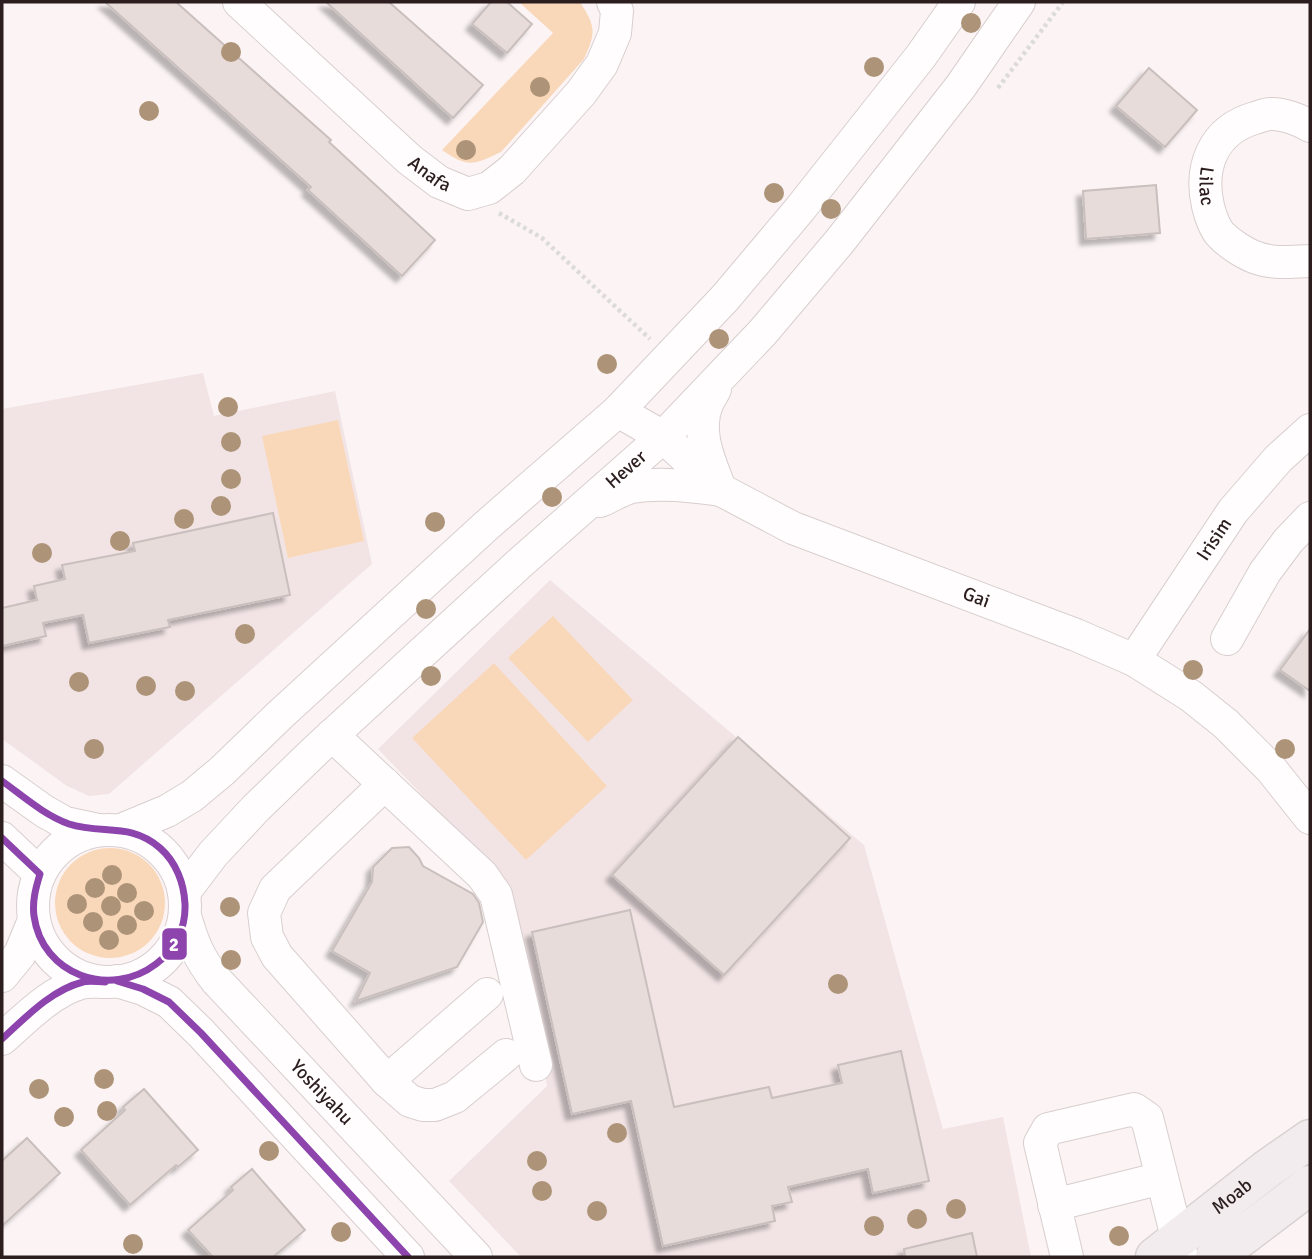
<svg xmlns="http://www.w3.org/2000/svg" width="1312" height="1259" font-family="Signika,sans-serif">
	<defs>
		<filter id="shadow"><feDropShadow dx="-6" dy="6" stdDeviation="2" flood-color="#0004"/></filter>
	</defs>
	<rect width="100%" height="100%" fill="#fcf4f4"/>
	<path fill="#f2e4e5" d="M203,373L214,416L335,391L372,564L109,794L89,796L67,786L2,739V409Z
		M550,580L864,845L943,1129L1003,1117L1031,1257H521L449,1181L547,1086L510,887L378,749Z"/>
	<path fill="#f9d8ba" d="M519,2H580C596,27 596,32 584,59L501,152C474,165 468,168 442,150L553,33Z
		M338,420L364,541L288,558L262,436Z
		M553,616L633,700L588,742L508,658Z
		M494,663L607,786L526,860L412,738Z
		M55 903a55 55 0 1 1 110 0a55 55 0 1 1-110 0Z"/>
	<path fill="#e7dcda" stroke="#c9bfbd" stroke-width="2" filter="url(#shadow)" d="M105,2H176L331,140L329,142L435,240L402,276L308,190L311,187Z
		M326,2H389L483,85L453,118Z
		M491,2H507L532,24L507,53L472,24Z
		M1149,68L1197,110L1165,147L1116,106Z
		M1156,185L1160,233L1086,239L1083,191Z
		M273,513L290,595L168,620L170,627L89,643L83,615L43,623L46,636L2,646V608L37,600L34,586L65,579L62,565L135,551L133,543Z
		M1310,629V691L1280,670Z
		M738,737L850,838L724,975L612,875Z
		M409,847L419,858L423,866L473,894L479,903L483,922L457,967L356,1001L370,973L332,951L372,882L373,867L392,848Z
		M630,910L674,1107L769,1087L772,1098L842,1083L838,1065L901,1051L929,1181L873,1193L868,1169L788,1187L792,1202L772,1206L775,1221L663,1246L631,1101L572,1114L532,932Z
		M144,1089L198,1150L178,1167L176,1165L130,1205L81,1150L125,1110L123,1107Z
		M27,1138L60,1173L2,1226V1161Z
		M252,1169L305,1230L273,1257H213L188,1230L233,1190L231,1187Z
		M972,1233L977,1257H905L904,1249Z"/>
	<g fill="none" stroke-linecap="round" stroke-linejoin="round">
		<g stroke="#d8cecf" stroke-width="34">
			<g id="minor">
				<path id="s1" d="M239,2L410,160L439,182L468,194L489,188L512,170L581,93L602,64L615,33L617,11L613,2"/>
				<path id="s2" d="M1310,126C1300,120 1282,113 1270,114C1265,114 1259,117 1255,118C1213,130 1199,167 1208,206C1210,215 1215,229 1221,235C1230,244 1245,254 1257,258C1274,264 1293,262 1310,261"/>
				<path d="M715,389C713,394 709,399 707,404C696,432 709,460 719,486"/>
				<path id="s3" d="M618,411L663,437L721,490L793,528L1076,635L1134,660L1191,696L1226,724L1271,769L1310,818"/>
				<path d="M600,501C610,497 620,490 631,487C660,482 692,486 721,490"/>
				<path d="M1227,639L1265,572L1288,541L1310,518"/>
				<path id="s4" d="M1134,660L1233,511L1278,459L1310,430"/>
				<path d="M332,735L482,875L496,895L536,1065"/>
				<path d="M2,781L44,811L65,823L98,830"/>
				<path d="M385,784L275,889L264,913L267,937L277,956L387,1081L410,1101L423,1105H435L455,1097L506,1055"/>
				<path d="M121,830L167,811L192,796L222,771L281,714L486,526L618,411L725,298L800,209L921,56L959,2"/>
				<circle cx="109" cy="906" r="76"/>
				<path d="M2,838L40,874"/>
				<path id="s5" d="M185,891L213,854L256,808L316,750L520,563L663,437L763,332L840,241L961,86L1019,2"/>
				<path id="s6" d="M185,916C193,943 198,957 216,980L476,1257"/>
				<path d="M2,976L20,954L34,920"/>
				<path d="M117,981L143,989L169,1002L201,1033L408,1257"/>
				<path d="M2,1039C25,1019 50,992 81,983C88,981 96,982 103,982"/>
				<path d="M387,1081L487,994"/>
				<path d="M1054,1205L1162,1178"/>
				<path d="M1067,1257L1040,1143L1048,1129L1134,1109L1147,1118L1182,1257"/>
			</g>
		</g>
		<g stroke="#d8d2d3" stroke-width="41">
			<g id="major">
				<path id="s7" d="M1155,1257L1267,1169L1310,1139"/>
				<path d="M1215,1257L1310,1185"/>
			</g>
		</g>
		<path stroke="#dddada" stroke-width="4.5" stroke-dasharray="3.5 3.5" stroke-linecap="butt" d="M998,88L1063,2
			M499,213L542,238L650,339"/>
		<use href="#minor" stroke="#fffdfd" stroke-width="32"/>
		<use href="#major" stroke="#f2ecee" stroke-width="38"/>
		<g stroke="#fff" stroke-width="12">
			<path id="bus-1" d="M2,781C23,796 44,815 69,824C102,835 130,822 160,848C176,862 184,883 185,904C186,928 175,950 156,964C110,999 42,975 34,916C32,901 36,887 40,874L2,838
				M117,981L143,989L169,1002L201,1033L408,1257
				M2,1039C25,1018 51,990 83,982C90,980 98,982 105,982"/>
		</g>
		<use href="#bus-1" stroke="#8e44ad" stroke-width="7"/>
	</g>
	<g fill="#ad9377">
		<circle cx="971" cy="23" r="10"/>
		<circle cx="231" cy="52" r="10"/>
		<circle cx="874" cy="67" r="10"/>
		<circle cx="540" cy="87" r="10"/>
		<circle cx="149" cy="111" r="10"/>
		<circle cx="466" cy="150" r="10"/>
		<circle cx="774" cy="193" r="10"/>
		<circle cx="831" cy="209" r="10"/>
		<circle cx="719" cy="339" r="10"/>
		<circle cx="607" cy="364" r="10"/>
		<circle cx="228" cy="407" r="10"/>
		<circle cx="231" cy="442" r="10"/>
		<circle cx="231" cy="479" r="10"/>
		<circle cx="552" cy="497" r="10"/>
		<circle cx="221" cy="506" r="10"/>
		<circle cx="184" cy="519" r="10"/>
		<circle cx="435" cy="522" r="10"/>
		<circle cx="120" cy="541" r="10"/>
		<circle cx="42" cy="553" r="10"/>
		<circle cx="426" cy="609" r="10"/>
		<circle cx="245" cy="634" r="10"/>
		<circle cx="1193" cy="670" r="10"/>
		<circle cx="431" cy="676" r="10"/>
		<circle cx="79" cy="682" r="10"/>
		<circle cx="146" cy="686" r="10"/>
		<circle cx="185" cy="691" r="10"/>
		<circle cx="94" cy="749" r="10"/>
		<circle cx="1285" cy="749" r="10"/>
		<circle cx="112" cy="875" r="10"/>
		<circle cx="95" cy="888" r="10"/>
		<circle cx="127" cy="893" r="10"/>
		<circle cx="77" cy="904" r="10"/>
		<circle cx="111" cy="906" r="10"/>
		<circle cx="230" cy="907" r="10"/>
		<circle cx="144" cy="911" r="10"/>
		<circle cx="93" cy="922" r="10"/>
		<circle cx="127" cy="925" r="10"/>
		<circle cx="109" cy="940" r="10"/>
		<circle cx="231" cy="960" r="10"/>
		<circle cx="838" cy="984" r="10"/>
		<circle cx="104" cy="1079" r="10"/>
		<circle cx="39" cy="1089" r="10"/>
		<circle cx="107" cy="1111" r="10"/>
		<circle cx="64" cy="1117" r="10"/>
		<circle cx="617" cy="1133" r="10"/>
		<circle cx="269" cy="1151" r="10"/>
		<circle cx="537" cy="1161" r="10"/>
		<circle cx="542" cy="1191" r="10"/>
		<circle cx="956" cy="1209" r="10"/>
		<circle cx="597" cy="1211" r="10"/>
		<circle cx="917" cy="1219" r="10"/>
		<circle cx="874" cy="1226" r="10"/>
		<circle cx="341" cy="1232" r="10"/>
		<circle cx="1119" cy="1236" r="10"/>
		<circle cx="133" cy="1244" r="10"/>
	</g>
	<g text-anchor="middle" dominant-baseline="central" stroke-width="6" stroke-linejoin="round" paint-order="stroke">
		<g font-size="19" fill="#2c1e1f" stroke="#fff">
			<text stroke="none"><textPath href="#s1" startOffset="257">Anafa</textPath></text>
			<text stroke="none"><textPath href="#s2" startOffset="149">Lilac</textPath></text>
			<text stroke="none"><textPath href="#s5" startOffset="611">Hever</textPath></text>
			<text stroke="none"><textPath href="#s4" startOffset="145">Irisim</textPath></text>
			<text stroke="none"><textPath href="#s3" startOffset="408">Gai</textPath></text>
			<text stroke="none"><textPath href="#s6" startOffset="226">Yoshiyahu</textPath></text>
			<text stroke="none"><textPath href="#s7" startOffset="98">Moab</textPath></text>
		</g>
	</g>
	<rect stroke="#fff" stroke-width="2.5" x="161" y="927" width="27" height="34" rx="7" fill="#8e44ad"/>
	<g font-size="19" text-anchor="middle" font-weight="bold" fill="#fff">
		<text x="174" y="951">2</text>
	</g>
	<rect width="1312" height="1259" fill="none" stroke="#2c1e1f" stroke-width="7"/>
</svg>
